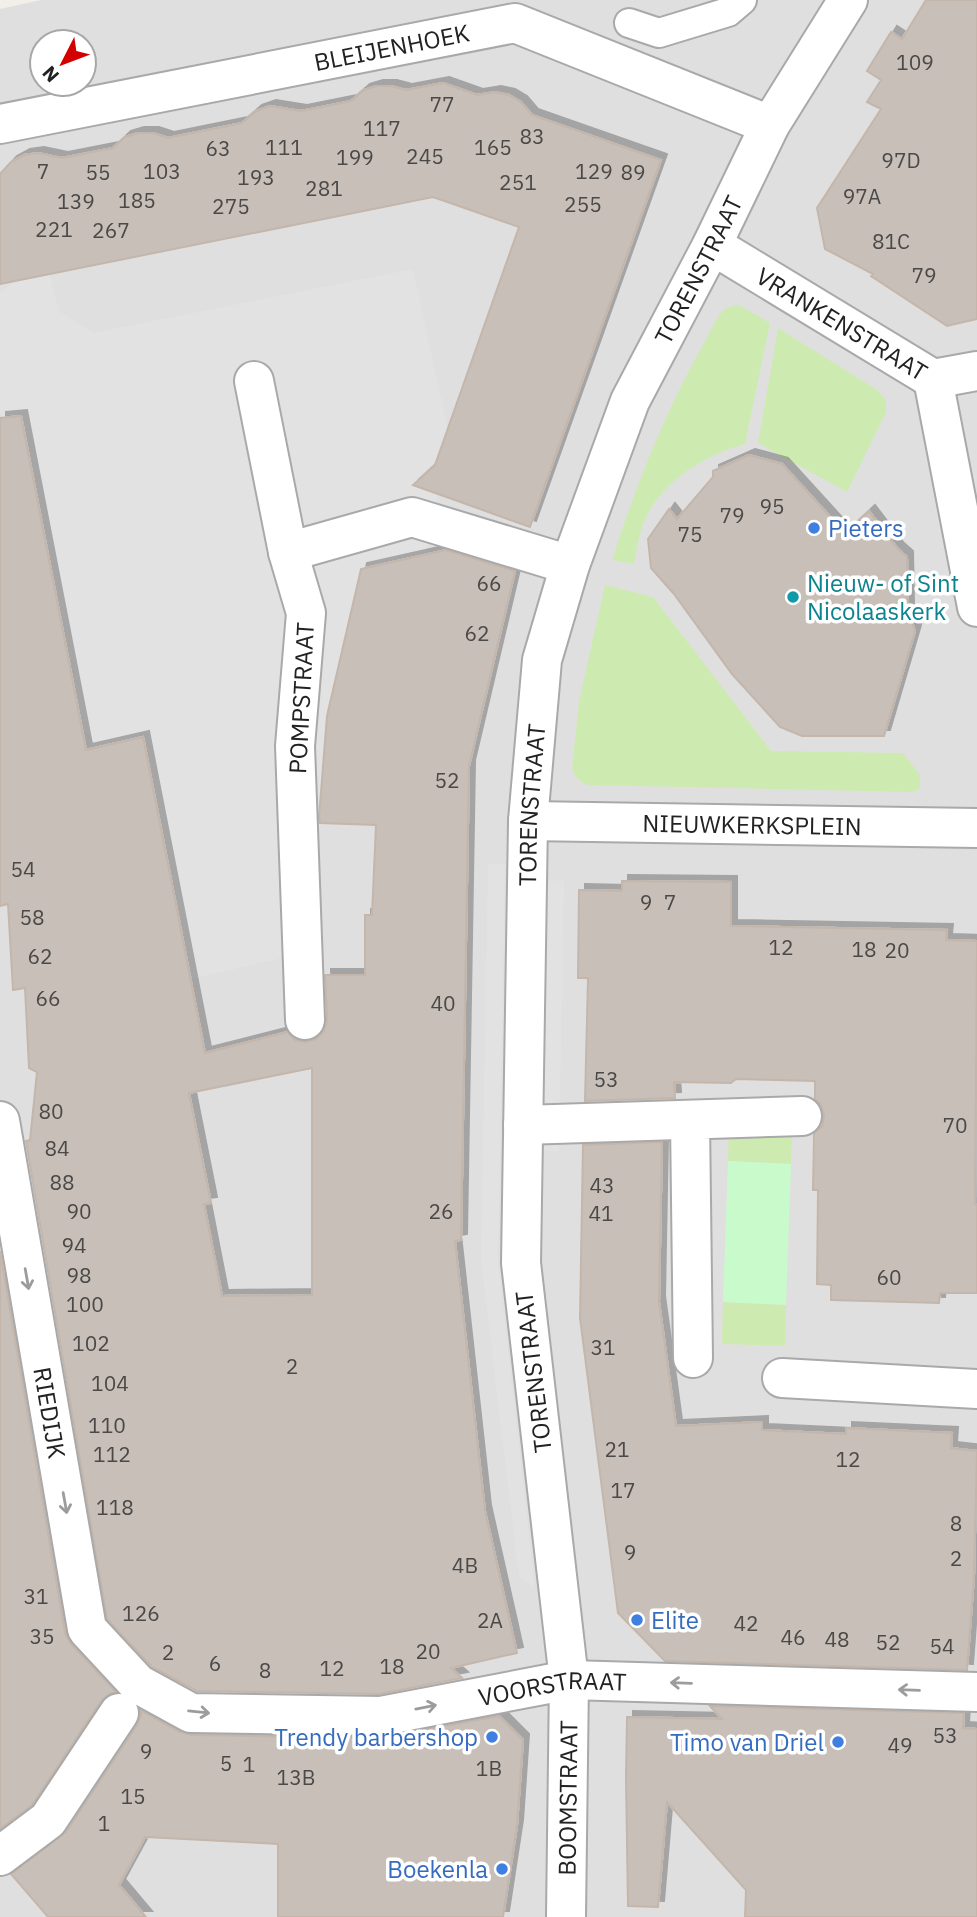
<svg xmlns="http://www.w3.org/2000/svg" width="977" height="1917" font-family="'IBM Plex Sans',sans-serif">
	<defs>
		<filter id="shadow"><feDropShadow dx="6" dy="-6" stdDeviation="0" flood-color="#0004"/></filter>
	</defs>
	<rect width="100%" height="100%" fill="#f2efe9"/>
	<path fill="#e0dfdf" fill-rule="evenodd" d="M41,0H977V1917H0V9ZM42,42H84V84H42Z"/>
	<path fill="#cdebb0" d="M736,305L741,306L770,323L745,444C702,456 658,483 642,527C638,539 636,552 634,564L612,560C635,488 663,417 700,350C707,339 713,323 721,313C725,308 730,306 736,305Z
		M778,328L877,390L886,400V412L847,492L758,443Z
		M605,585L653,597L771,751L903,753L920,775V787L916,791L910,792L589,785C579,783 575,777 572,768L579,701Z
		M729,1127L792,1130L791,1164L728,1161Z
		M723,1302L786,1305L785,1346L722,1344Z"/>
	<path fill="#c8facc" d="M728,1161L791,1164L786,1305L723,1302Z"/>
	<path fill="#e2e2e2" d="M31,269L49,273L59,311L93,333L413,269L448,431L432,473H426L421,479L438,494L426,552L362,569L355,594L326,723L313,951L190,979L147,759L83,755V750L89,747L92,741L89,734L83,732L27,450L0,413V293Z
		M488,864H505L498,1261L535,1588L519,1577L481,1261Z
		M548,880L564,881L559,1151L543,1150Z"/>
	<path fill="#c7bfb8" stroke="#c4b6ab" stroke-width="2" fill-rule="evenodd" filter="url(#shadow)" d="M926,0H977V319L947,326L871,276L873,274L825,249L817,208L881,109L867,102L881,80L867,71L891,32L902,39Z
		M443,83L477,95L495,92L509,95L521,102L532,115L661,160L530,527L413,485L435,465L519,227L433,197L0,284V174L11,162L24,155L38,153L62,158L113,148L125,137L138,133H153L168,138L242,123L256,111L270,106L301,111L351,101L364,90L377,86H391L406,90Z
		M21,416L86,750L143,737L205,1053L287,1032L295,1040L305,1042L316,1039L324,1031L327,1020L325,975H365V915H372L376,825L320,823L319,817L327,716L361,569L446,550L515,571L469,766L461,1240L455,1241L485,1511L517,1653L451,1668L462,1678L379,1694L197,1691L152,1667L107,1619L26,1141L30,1140L37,1072L29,1068L25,988L13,990L8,904L0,906V418ZM312,1068V1295L222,1296L204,1204L211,1203L189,1093Z
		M749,455L782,464L845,533L869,511L898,549L907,557L908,611L915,631L884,736H802L780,727L732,674L674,594L651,568L648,539L669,509L677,519L713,477V471Z
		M622,881L731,882V926L947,930L946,940L977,941L975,1204H977V1293H940L939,1303L831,1300V1285L817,1284L818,1190H813L814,1134L822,1126L824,1116L821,1105L815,1099V1081L736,1079L731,1083L674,1082L675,1098L585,1101L588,978H578L579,890L622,891Z
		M662,1142L659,1302L676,1426L762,1422V1430L846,1434V1428L952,1433L951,1448L977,1451L974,1576L967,1670L665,1661L618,1613L580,1318L583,1145Z
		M0,1251L65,1633L71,1644L116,1692L109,1694L101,1701L32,1805L0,1829Z
		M710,1706L964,1713L963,1728L977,1729V1917H745L746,1890L667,1802L658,1907L628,1906L626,1778L627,1717L722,1719Z
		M140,1710L180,1732L191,1735L381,1738L499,1716L523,1740L517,1826L503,1917H278V1844L145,1837L119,1885L146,1917H48L11,1874L66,1832L137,1725L141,1715Z"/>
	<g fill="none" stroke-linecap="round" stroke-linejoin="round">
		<g stroke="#a9a9a9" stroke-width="32">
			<path id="service" d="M629,23L659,33L728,12L742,0"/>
		</g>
		<g stroke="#a9a9a9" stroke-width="42">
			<path id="pedestrian" d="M690,1120L693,1358
				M523,1125L802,1116"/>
		</g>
		<g stroke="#a9a9a9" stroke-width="42">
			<g id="minor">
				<path id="s1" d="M0,124L515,23L770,125"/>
				<path id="s2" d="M712,245L933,379L977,371"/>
				<path d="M933,379L977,607"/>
				<path d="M254,381L288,552L306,613L295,746L305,1020"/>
				<path d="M288,552L412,517L570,565"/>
				<path id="s3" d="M528,821L977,828"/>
				<path id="s4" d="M0,1121L87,1629L138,1684L191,1713L381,1716L569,1680L977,1692"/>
				<path d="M782,1378L977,1389"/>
				<path d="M0,1856L48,1820L119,1713"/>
			</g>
		</g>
		<g stroke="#a9a9a9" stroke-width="42">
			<g id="tertiary">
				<path id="s5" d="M566,1917L569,1680L521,1263L528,821L542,660L570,565L630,401L712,245L770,125L848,0"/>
			</g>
		</g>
		<use href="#service" stroke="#fff" stroke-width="28"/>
		<use href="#pedestrian" stroke="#fff" stroke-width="38"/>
		<use href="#minor" stroke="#fff" stroke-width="38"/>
		<use href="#tertiary" stroke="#fff" stroke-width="38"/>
	</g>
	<defs><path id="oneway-shaft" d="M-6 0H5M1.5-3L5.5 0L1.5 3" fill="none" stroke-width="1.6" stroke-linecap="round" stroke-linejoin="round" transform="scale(1.75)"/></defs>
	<g stroke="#9c9c9c">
		<use href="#oneway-shaft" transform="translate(27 1279) rotate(80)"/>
		<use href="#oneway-shaft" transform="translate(65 1503) rotate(80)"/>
		<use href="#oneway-shaft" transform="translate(681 1683) rotate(-178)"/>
		<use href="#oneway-shaft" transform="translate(909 1690) rotate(-178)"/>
		<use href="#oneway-shaft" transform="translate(426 1707) rotate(-11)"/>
		<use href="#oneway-shaft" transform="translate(199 1712) rotate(6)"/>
	</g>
	<g fill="#3f7fe0" stroke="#fff" stroke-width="2.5">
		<circle cx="814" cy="528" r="7"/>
		<circle cx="637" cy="1620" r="7"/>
		<circle cx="492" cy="1737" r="7"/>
		<circle cx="838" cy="1742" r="7"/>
		<circle cx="502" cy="1869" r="7"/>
	</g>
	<circle fill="#0f9aa8" stroke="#fff" stroke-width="2.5" cx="793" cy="597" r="7"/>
	<g text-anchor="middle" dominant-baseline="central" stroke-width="7" stroke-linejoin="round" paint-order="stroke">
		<g font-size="21" fill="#4b4948">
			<text x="915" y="62">109</text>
			<text x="442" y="104">77</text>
			<text x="382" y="128">117</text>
			<text x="532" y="136">83</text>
			<text x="284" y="147">111</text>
			<text x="493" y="147">165</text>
			<text x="218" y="148">63</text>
			<text x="425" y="156">245</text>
			<text x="355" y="157">199</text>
			<text x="901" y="160">97D</text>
			<text x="43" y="171">7</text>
			<text x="162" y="171">103</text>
			<text x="594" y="171">129</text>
			<text x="98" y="172">55</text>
			<text x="633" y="172">89</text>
			<text x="256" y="177">193</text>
			<text x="518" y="182">251</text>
			<text x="324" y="188">281</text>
			<text x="862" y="196">97A</text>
			<text x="137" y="200">185</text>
			<text x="76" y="201">139</text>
			<text x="583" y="204">255</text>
			<text x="231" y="206">275</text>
			<text x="54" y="229">221</text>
			<text x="111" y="230">267</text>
			<text x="891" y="241">81C</text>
			<text x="924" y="275">79</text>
			<text x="772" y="506">95</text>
			<text x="732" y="515">79</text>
			<text x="690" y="534">75</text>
			<text x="489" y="583">66</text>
			<text x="477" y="633">62</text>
			<text x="447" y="780">52</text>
			<text x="23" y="869">54</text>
			<text x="646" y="902">9</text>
			<text x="670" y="902">7</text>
			<text x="32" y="917">58</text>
			<text x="781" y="947">12</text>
			<text x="864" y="949">18</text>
			<text x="897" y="950">20</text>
			<text x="40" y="956">62</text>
			<text x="48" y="998">66</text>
			<text x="443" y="1003">40</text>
			<text x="606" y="1079">53</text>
			<text x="51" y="1111">80</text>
			<text x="955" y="1125">70</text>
			<text x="57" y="1148">84</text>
			<text x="62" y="1182">88</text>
			<text x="602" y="1185">43</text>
			<text x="79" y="1211">90</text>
			<text x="441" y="1211">26</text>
			<text x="601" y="1213">41</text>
			<text x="74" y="1245">94</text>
			<text x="79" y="1275">98</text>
			<text x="889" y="1277">60</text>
			<text x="85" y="1304">100</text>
			<text x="91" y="1343">102</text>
			<text x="603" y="1347">31</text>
			<text x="292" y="1366">2</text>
			<text x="110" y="1383">104</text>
			<text x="107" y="1425">110</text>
			<text x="617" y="1449">21</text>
			<text x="112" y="1454">112</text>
			<text x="848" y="1459">12</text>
			<text x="623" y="1490">17</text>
			<text x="115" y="1507">118</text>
			<text x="956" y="1523">8</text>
			<text x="630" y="1552">9</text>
			<text x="956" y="1558">2</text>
			<text x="465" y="1565">4B</text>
			<text x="36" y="1596">31</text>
			<text x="141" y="1613">126</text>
			<text x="490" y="1620">2A</text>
			<text x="746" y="1623">42</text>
			<text x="42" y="1636">35</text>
			<text x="793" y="1637">46</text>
			<text x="837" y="1639">48</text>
			<text x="888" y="1642">52</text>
			<text x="942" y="1646">54</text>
			<text x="428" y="1651">20</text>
			<text x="168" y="1652">2</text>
			<text x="215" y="1663">6</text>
			<text x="392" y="1666">18</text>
			<text x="332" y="1668">12</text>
			<text x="265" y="1670">8</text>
			<text x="945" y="1735">53</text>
			<text x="900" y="1745">49</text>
			<text x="146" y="1751">9</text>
			<text x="226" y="1763">5</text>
			<text x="249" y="1764">1</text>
			<text x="489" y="1768">1B</text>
			<text x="296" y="1777">13B</text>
			<text x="133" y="1796">15</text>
			<text x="104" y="1823">1</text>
		</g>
		<g font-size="24" fill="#222" stroke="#fff">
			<text stroke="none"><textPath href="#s1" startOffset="399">BLEIJENHOEK</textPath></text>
			<text stroke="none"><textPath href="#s5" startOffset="1682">TORENSTRAAT</textPath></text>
			<text stroke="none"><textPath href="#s2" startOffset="152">VRANKENSTRAAT</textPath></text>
			<text transform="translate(301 698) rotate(-87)">POMPSTRAAT</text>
			<text stroke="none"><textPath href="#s5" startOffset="1115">TORENSTRAAT</textPath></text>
			<text stroke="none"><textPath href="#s3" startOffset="224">NIEUWKERKSPLEIN</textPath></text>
			<text transform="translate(533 1372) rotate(-97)">TORENSTRAAT</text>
			<text stroke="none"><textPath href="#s4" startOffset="296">RIEDIJK</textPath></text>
			<text stroke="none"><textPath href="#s4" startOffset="1015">VOORSTRAAT</textPath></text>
			<text stroke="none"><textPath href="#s5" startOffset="119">BOOMSTRAAT</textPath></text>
		</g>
		<g font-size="24" fill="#366cbe" stroke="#fff" text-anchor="end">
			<text x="828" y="528" text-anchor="start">Pieters</text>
			<text x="651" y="1620" text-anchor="start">Elite</text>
			<text x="478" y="1737">Trendy barbershop</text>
			<text x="824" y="1742">Timo van Driel</text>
			<text x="488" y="1869">Boekenla</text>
		</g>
		<g font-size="24" fill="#0d838f" stroke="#fff" text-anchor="start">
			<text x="807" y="583">Nieuw- of Sint<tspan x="807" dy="28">Nicolaaskerk</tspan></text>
		</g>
	</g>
	<g transform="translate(63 63) rotate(228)"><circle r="33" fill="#ffffff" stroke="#a7a7a7" stroke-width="2"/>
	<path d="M0-5L12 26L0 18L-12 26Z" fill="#d40000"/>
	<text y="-10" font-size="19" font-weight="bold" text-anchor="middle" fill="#222222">N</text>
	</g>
</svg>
